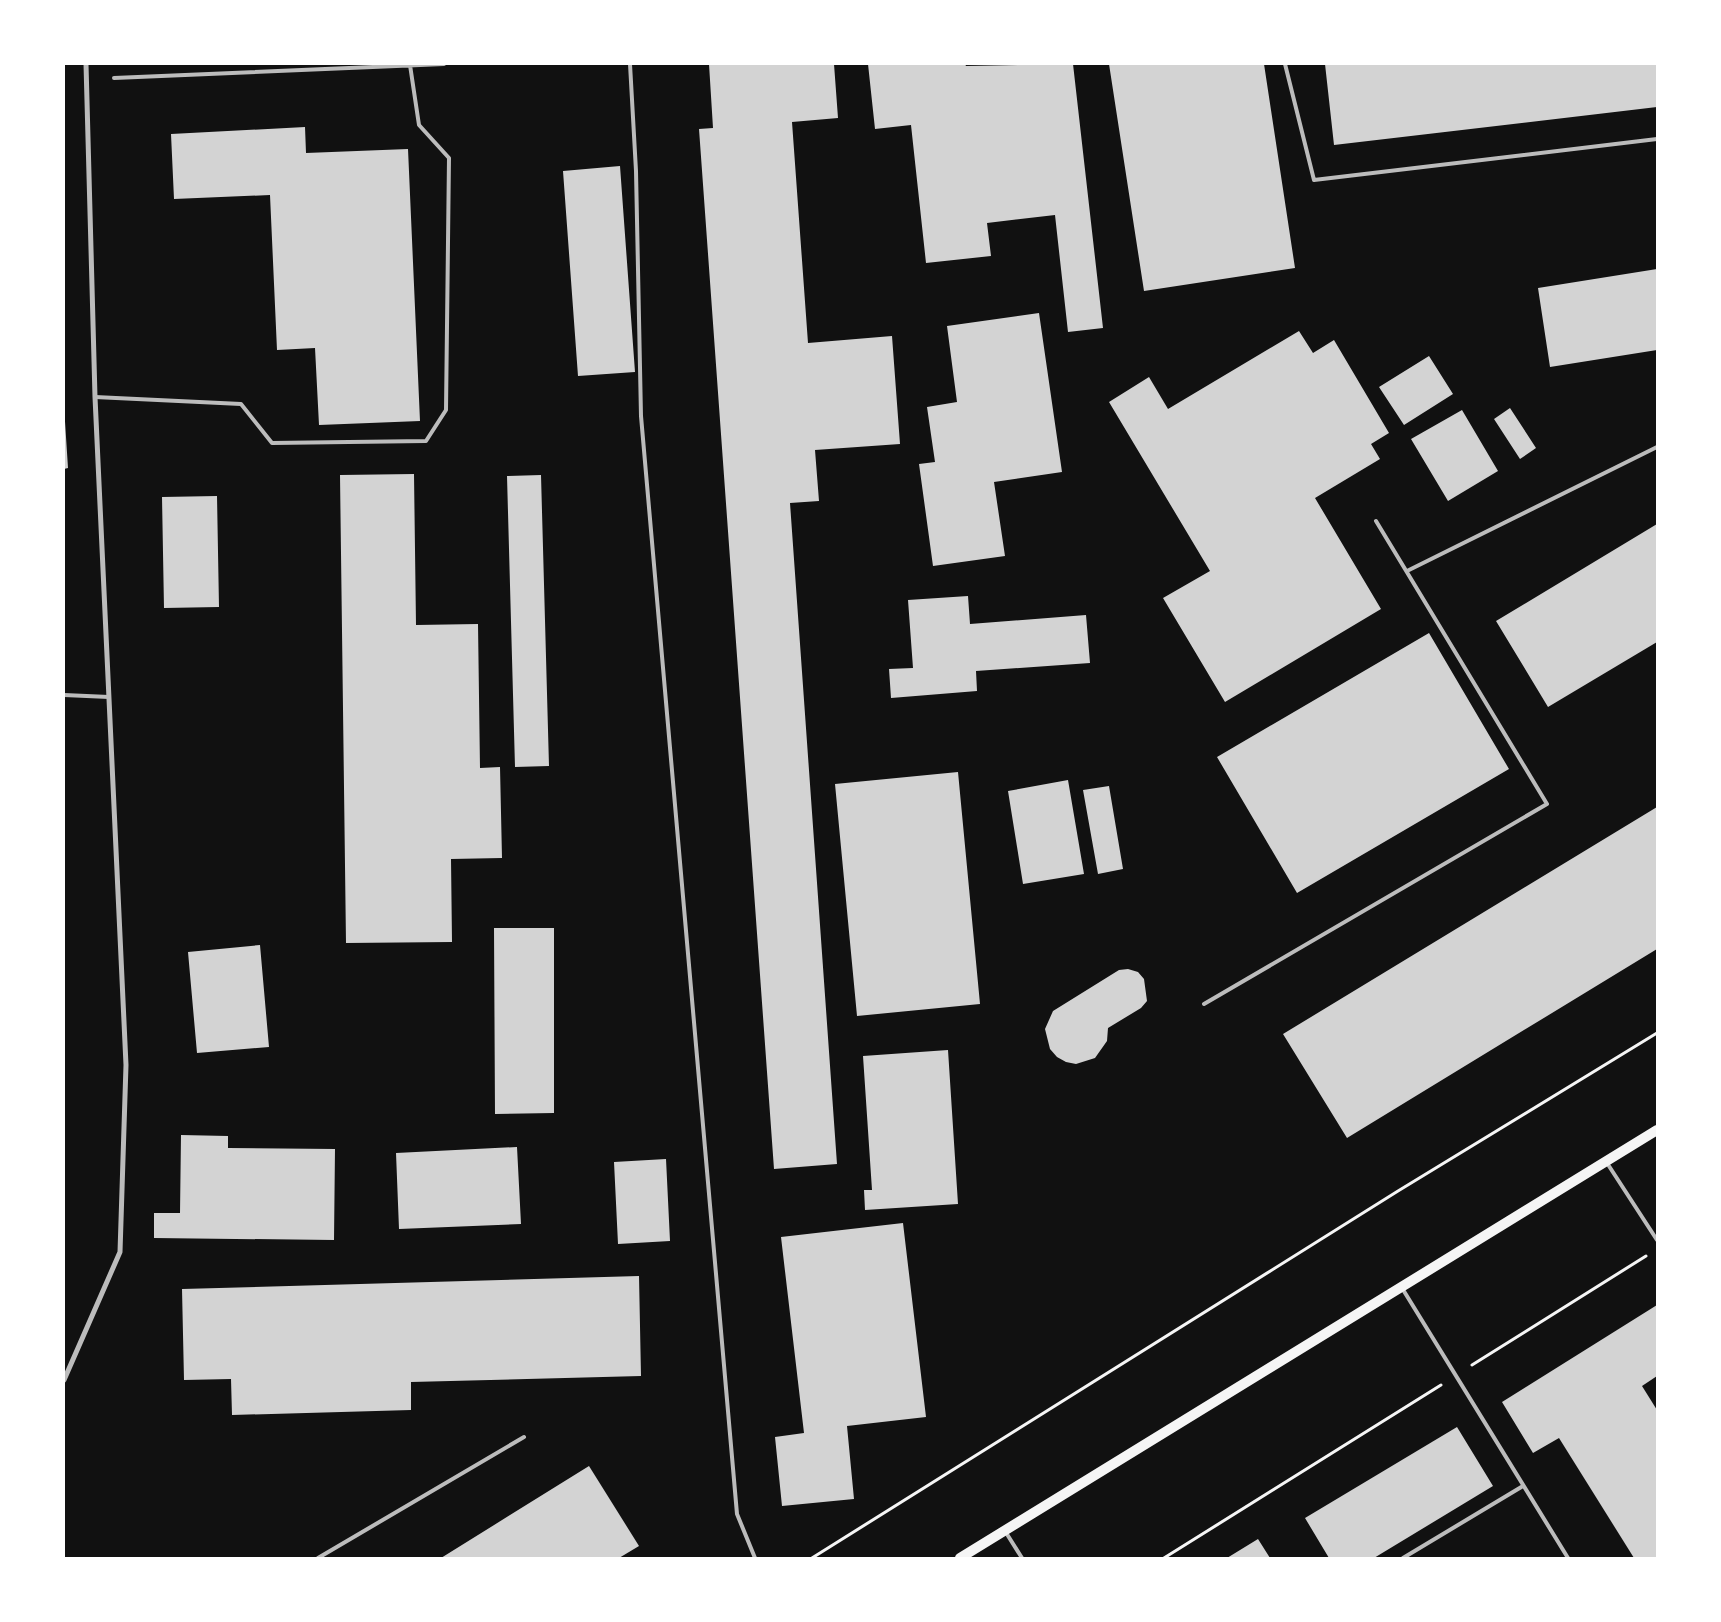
<svg xmlns="http://www.w3.org/2000/svg" width="1721" height="1622" font-family="Ubuntu,sans-serif">
	<rect width="100%" height="100%" fill="#111"/>
	<path fill="#d3d3d3" d="M709,64H834L838,118L792,122L808,343L892,336L900,444L815,450L819,501L790,503L837,1164L774,1169L699,129L713,128Z
		M868,64H965L966,66L1073,64L1103,328L1068,332L1055,215L987,223L991,256L926,263L911,125L875,129Z
		M1109,64H1264L1295,268L1144,291Z
		M1325,64H1657V107L1334,145Z
		M305,127L306,153L408,149L420,421L319,425L315,348L277,350L270,195L174,199L171,134Z
		M620,166L635,372L578,376L563,171Z
		M1657,269V350L1550,367L1538,288Z
		M1039,313L1062,472L994,482L1005,556L933,566L919,464L935,462L927,407L957,402L947,326Z
		M1299,331L1313,353L1334,340L1389,433L1371,444L1380,459L1315,498L1381,609L1225,702L1163,598L1210,571L1109,402L1149,377L1168,409Z
		M1429,356L1453,394L1404,425L1379,387Z
		M64,406L68,468L64,469Z
		M1510,408L1536,448L1520,459L1494,419Z
		M1462,410L1498,471L1448,501L1411,439Z
		M414,474L416,625L478,624L480,768L500,767L502,858L451,859L452,942L346,943L340,475Z
		M541,475L549,766L515,767L507,476Z
		M217,496L219,607L164,608L162,497Z
		M1657,524V642L1548,707L1496,621Z
		M968,596L970,624L1086,615L1090,663L976,671L977,691L891,698L889,669L913,668L908,600Z
		M1429,633L1509,769L1297,893L1217,757Z
		M958,772L980,1004L857,1016L835,784Z
		M1068,780L1084,874L1023,884L1008,791Z
		M1109,786L1123,869L1098,874L1083,790Z
		M1657,807V949L1347,1138L1283,1034Z
		M494,928H554V1113L495,1114Z
		M260,945L269,1047L197,1053L188,952Z
		M1128,969L1138,972L1144,979L1147,1001L1141,1008L1108,1028L1107,1041L1095,1058L1076,1064L1066,1062L1057,1057L1050,1049L1045,1029L1053,1011L1119,970Z
		M948,1050L958,1204L865,1210L864,1190H872L863,1056Z
		M181,1135L228,1136V1148L335,1149L334,1240L154,1238V1213H180Z
		M517,1147L521,1224L399,1229L396,1153Z
		M666,1159L670,1241L618,1244L614,1162Z
		M903,1223L926,1417L847,1426L854,1499L782,1506L775,1437L804,1433L781,1237Z
		M639,1276L641,1376L411,1382V1410L232,1415L231,1379L184,1380L182,1289Z
		M1657,1305V1376L1642,1386L1657,1410V1558H1634L1559,1438L1533,1453L1502,1402Z
		M1457,1427L1493,1486L1374,1558H1329L1305,1518Z
		M589,1466L639,1546L619,1558H441Z
		M1258,1539L1270,1558H1227Z"/>
	<g fill="none" stroke-linecap="round" stroke-linejoin="round">
		<path stroke="#f5f5f5" stroke-width="3" d="M1472,1365L1646,1256
			M812,1558L1398,1191L1657,1033
			M1164,1558L1441,1385"/>
		<path stroke="#bcbcbc" stroke-width="4" d="M630,64L636,171L641,416L737,1514L755,1558
			M1285,64L1314,180L1657,139
			M114,78L444,64
			M95,397L241,404L272,443L426,441L446,410L449,158L419,125L410,65
			M1407,571L1657,447
			M64,695L109,697
			M1204,1004L1547,804L1376,521
			M1607,1163L1657,1240
			M1402,1288L1568,1558
			M1005,1531L1022,1558
			M318,1558L524,1437
			M1403,1558L1523,1486"/>
		<path stroke="#bcbcbc" stroke-width="5" d="M64,1380L120,1252L126,1065L95,397L86,64"/>
		<path stroke="#f5f5f5" stroke-width="10" d="M960,1558L1657,1130"/>
	</g>
	<rect width="1721" height="1622" fill="none" stroke="#ffffff" stroke-width="130"/>
</svg>
